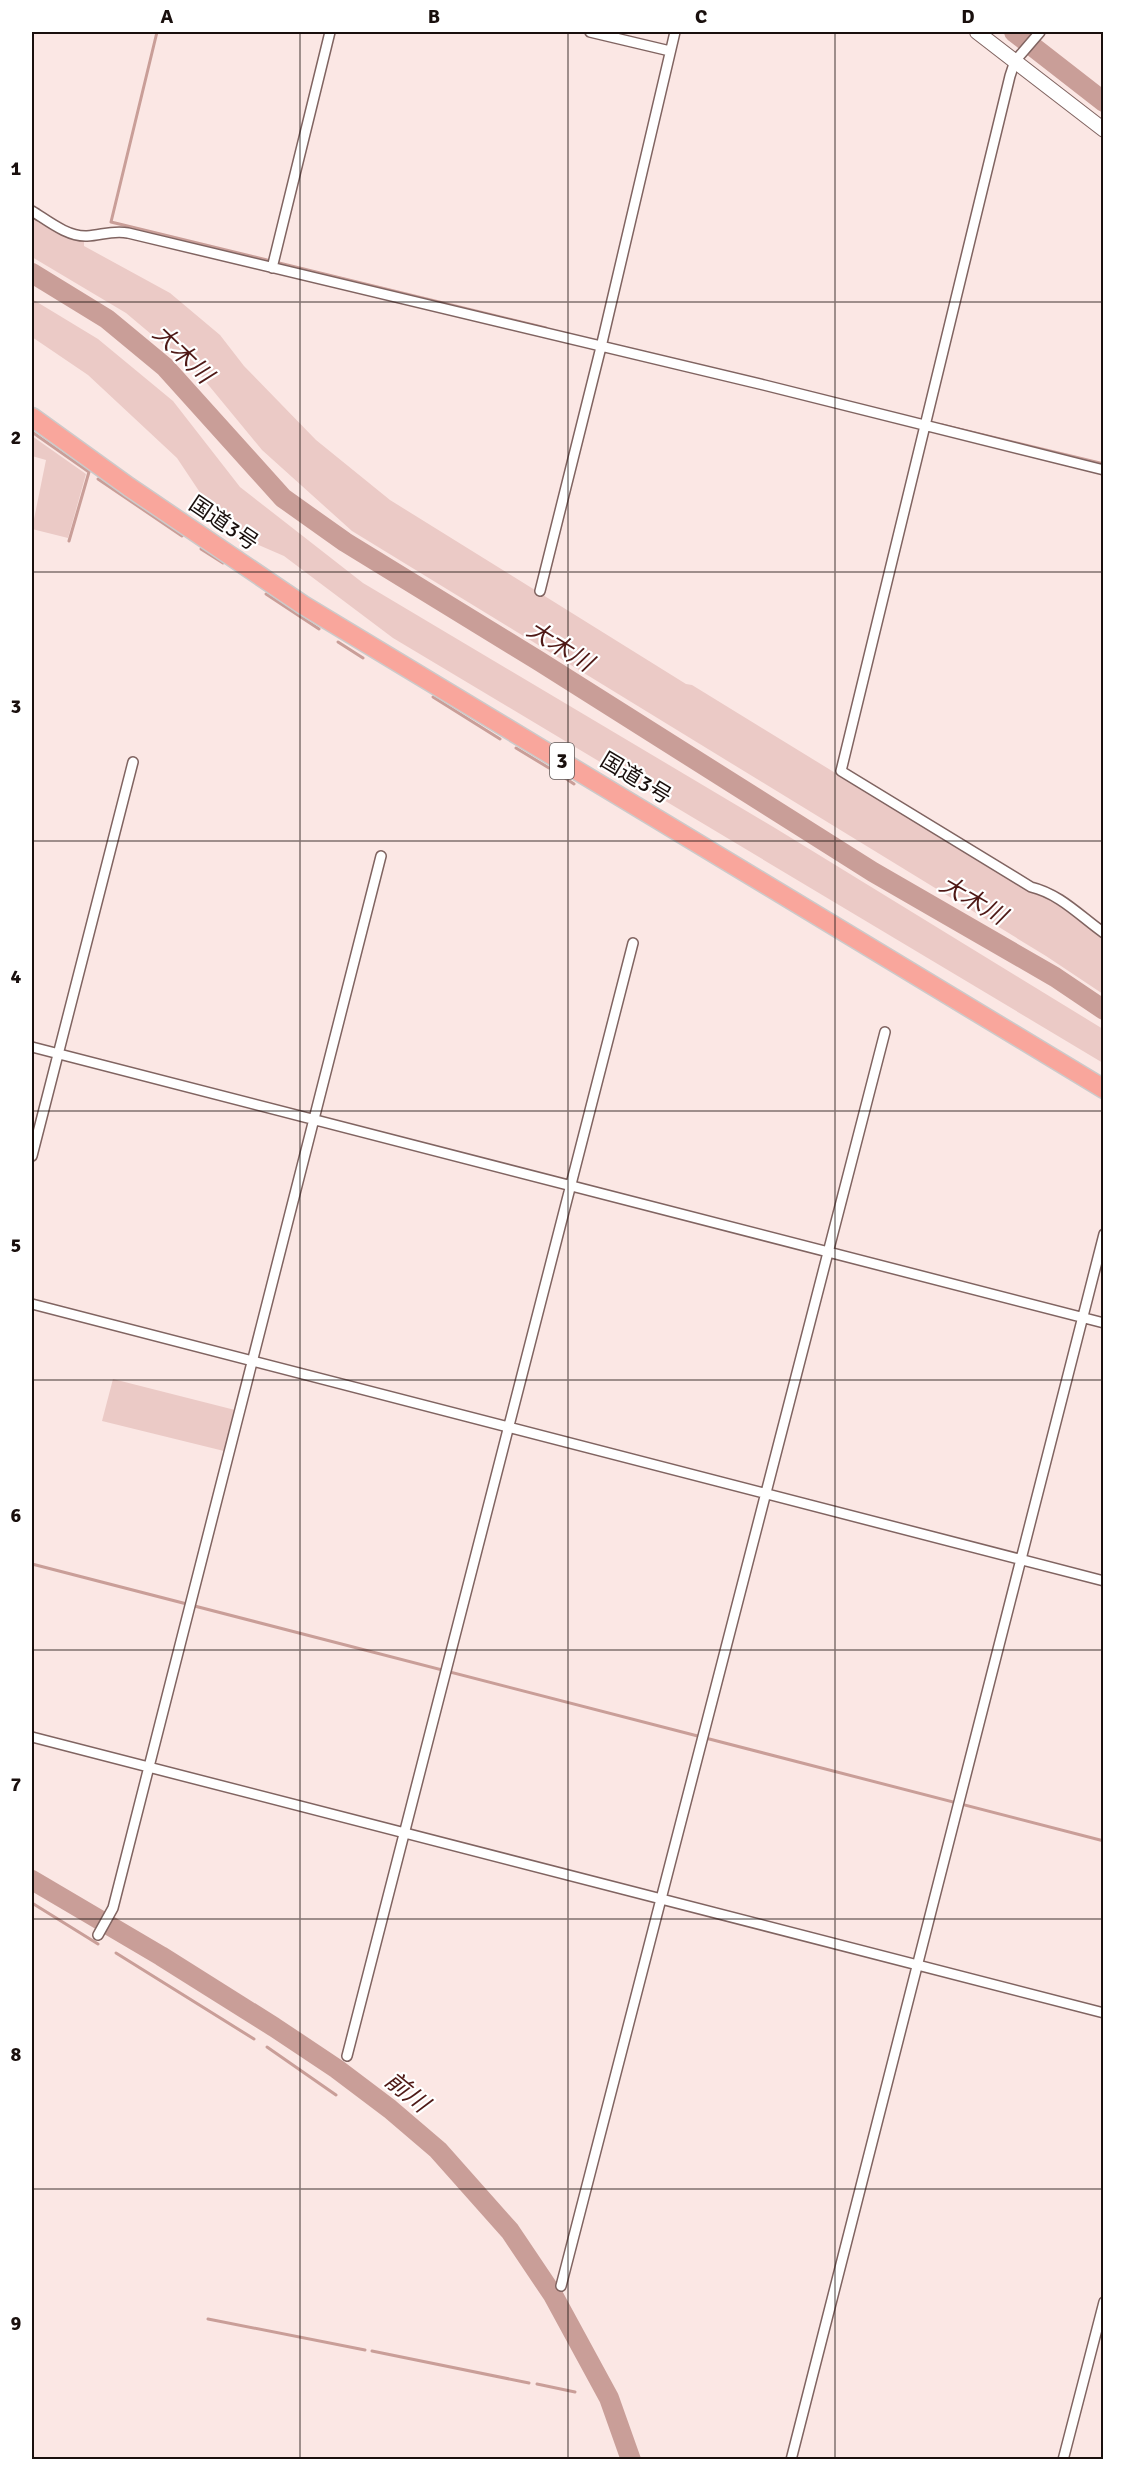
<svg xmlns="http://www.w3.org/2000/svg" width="1135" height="2491" font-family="Signika,'Noto Sans JP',sans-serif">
	<rect width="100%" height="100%" fill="#fbe7e4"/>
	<path fill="#ebcac6" d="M32,216L70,238L84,241V246L170,293L220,335L244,366L316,440L390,500L686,684L692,685L837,774L1051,900L1103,937V994L1046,956L352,531L262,450L201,376L126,313L32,257Z
		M32,299L98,339L173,401L240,487L363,583L775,828L1103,1029V1063L393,638L284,556L252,542L203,497L177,458L88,375L32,337Z
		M32,436L86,474L68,538L32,529L46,460L32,456Z
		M113,1379L235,1410L224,1451L102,1421Z"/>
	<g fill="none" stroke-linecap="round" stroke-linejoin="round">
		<path stroke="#c99e98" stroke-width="3" d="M157,32L111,222L267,260
			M279,263L546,328
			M942,425L1104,464
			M32,432L89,472L69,541
			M98,479L182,536
			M201,549L223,563
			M266,594L319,629
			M338,642L363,658
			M433,697L500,739
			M516,748L549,768
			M565,778L574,784
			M32,1564L1104,1841
			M32,1903L98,1944
			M116,1953L254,2039
			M267,2047L336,2095
			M208,2319L365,2350
			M372,2351L529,2383
			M537,2384L575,2392"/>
		<path stroke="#c99e98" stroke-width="20" d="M1014,32L1104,102
			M32,273L107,319L165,367L283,498L345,542L539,661L873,872L1055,977L1104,1010
			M32,1880L161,1956L274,2027L337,2069L390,2109L438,2150L510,2231L553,2295L609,2398L631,2460"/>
		<g stroke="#806461" stroke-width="12">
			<path id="street" d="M590,32L670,51
				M1040,32L1015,61L1010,76L841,771L1031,887C1060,894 1080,916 1104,933
				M32,211C47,220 67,237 87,236C102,235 113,230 128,233L764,385L1104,470
				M272,268L330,32
				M540,591L601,347L675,32
				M32,1047L1104,1323
				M32,1156L133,762
				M32,1304L1104,1581
				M32,1737L1104,2013
				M98,1935L113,1908L381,856
				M347,2056L633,943
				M561,2286L885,1032
				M791,2460L1104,1234
				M1063,2460L1104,2302"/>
		</g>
		<g stroke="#806461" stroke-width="16">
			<path id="secondary" d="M977,32L1104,130"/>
		</g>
		<g stroke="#cccaca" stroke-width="21">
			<path id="highway" d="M32,417L129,487L303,605L1104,1089"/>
		</g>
		<use href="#street" stroke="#fff" stroke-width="9"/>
		<use href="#secondary" stroke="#fff" stroke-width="14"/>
		<use href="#highway" stroke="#f9a69c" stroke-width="18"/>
	</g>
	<path fill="none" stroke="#190f0d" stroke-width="1.5" stroke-opacity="0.55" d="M300,32V2460M568,32V2460M835,32V2460M32,302H1104M32,572H1104M32,841H1104M32,1111H1104M32,1380H1104M32,1650H1104M32,1919H1104M32,2189H1104"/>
	<g text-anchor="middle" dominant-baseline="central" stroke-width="4.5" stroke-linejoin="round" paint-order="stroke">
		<rect fill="#fff" stroke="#5e5756" stroke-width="1.5" x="550" y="743" width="24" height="36" rx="4.5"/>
		<g font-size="21" font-weight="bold" fill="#190f0d">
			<text x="562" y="761">3</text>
		</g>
		<g font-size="22" fill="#190f0d" stroke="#fff">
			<text transform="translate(224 523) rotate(34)">国道3号</text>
			<text transform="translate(636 778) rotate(31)">国道3号</text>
		</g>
		<g font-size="24" font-style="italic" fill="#4f1916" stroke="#fff">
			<text transform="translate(183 354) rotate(44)">大木川</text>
			<text transform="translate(560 646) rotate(32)">大木川</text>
			<text transform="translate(973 900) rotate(30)">大木川</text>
			<text transform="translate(407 2092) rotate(39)">前川</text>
		</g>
	</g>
	<rect width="1135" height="2491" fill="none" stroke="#ffffff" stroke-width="66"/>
	<rect x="33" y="33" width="1069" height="2425" fill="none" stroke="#190f0d" stroke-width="2"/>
	<g font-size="20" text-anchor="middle" font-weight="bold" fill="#190f0d">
		<text x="167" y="23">A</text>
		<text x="434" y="23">B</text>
		<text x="701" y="23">C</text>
		<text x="968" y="23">D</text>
		<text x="16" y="175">1</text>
		<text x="16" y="444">2</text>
		<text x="16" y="713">3</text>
		<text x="16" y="983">4</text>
		<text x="16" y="1252">5</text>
		<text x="16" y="1522">6</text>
		<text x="16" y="1791">7</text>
		<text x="16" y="2061">8</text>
		<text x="16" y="2330">9</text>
	</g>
</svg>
